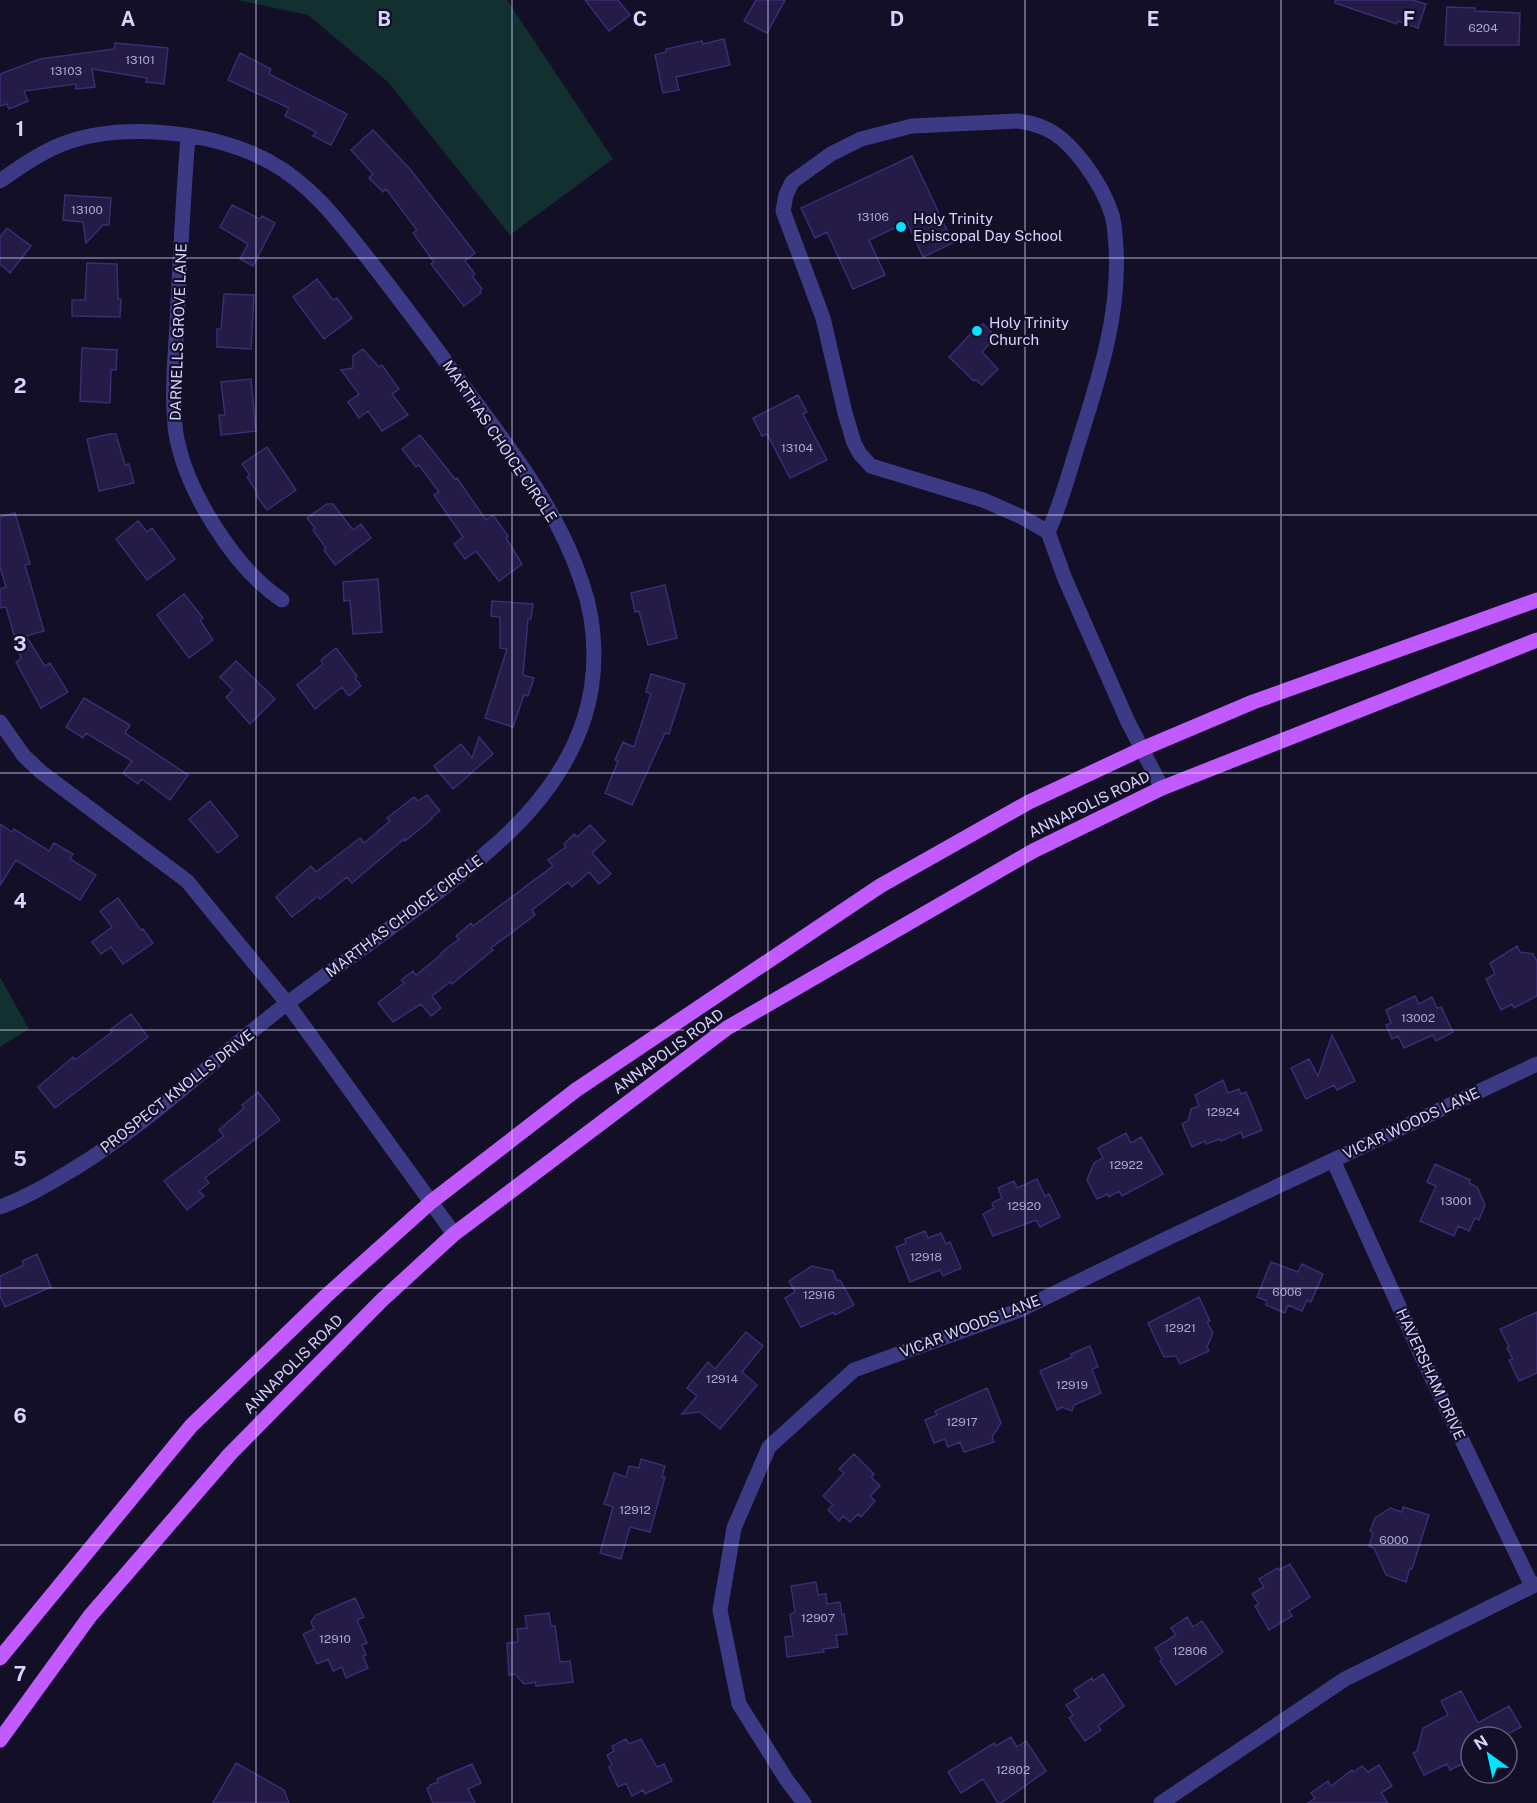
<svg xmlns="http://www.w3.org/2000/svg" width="1537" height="1803" font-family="'Public Sans',sans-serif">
	<rect width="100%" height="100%" fill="#130f26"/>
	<path fill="#12302f" d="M237,0H507L613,159L510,235L388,82L308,15Z
		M0,977L29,1029L0,1047Z"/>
	<path fill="#241b47" stroke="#3b2d73" stroke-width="1.5" d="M585,0H618L630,15L609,31Z
		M756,0H785L767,33L744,21Z
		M1335,0H1413L1426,4L1418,28L1398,21L1397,24L1335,3Z
		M1447,7L1475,8V11L1520,13L1519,45H1445Z
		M724,39L730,65L676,77L679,90L663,93L655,55L666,52V49L702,41L703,44Z
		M115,43L168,48L164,84L146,82L147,78L92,69L95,87L76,89V84L24,91L28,101L9,109L7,104L0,106V74L40,59L114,49Z
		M240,53L271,69L269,74L347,114L331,145L313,136L316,132L285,116L289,108L228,80Z
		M373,130L410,169L475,253L465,261L475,274L472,276L482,289L480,291L481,293L464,306L431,264L434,262L413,233L417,230L386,189L383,192L369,178L373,174L351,150Z
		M912,156L953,243L923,257L907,222L869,240L885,275L853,289L827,232L815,238L801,208Z
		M65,195L111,198L109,225H103L86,243L83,222L63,220Z
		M232,205L260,219L262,216L275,223L253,266L240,259L248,244L220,227Z
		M7,228L31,246L10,273L0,264V237Z
		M87,263L117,264L118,299H121L120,317L72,316V300H85Z
		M317,279L333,300L337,298L352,318L324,339L293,297Z
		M224,294L254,295L251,349L217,347V329H221Z
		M983,324L996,336L982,352L998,369L982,385L976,380L974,381L949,357L976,328L977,329Z
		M82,348L117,350L116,370H111L110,403L80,401Z
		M363,349L379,367L382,365L399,389L392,394L408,415L382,431L368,411L359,418L348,402L359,394L341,370L353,368V356Z
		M251,379L256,431L221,435L219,415H225L221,382Z
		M798,395L807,412L803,414L827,460L790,478L767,434L762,436L753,418Z
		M110,434H116L125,465L129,464L134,483L99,491L87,439Z
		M420,435L455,479L457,478L486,520L493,515L508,536L506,538L522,564L499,581L476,551L465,559L454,544L463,537L434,495L439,492L419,465L416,467L402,449Z
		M267,447L296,490L267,510L256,495L258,494L247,477L250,475L242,464Z
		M327,504H333L353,530L361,524L371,538L335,565L324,550L326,548L313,530L315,528L307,518Z
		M15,513L30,564L25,565L44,631L26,636L45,666L50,663L68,692L41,708L16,662L21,659L6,607L0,608V589L6,587L0,567V517Z
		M138,521L147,532L152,528L175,559L147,580L116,539Z
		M378,579L382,632L353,634L350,600L344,601L343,582Z
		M665,585L677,638L648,645L639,611L635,612L631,593Z
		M184,594L203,618L200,620L213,640L189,658L157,615Z
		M492,601L533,604L531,619H528L523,675L534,678L528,696L524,695L513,727L485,718L507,649L500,648V617L491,616Z
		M336,648L357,676L355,678L361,686L349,696L342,687L315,709L297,685L323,664L321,660Z
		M236,661L275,699L250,724L226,697L233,690L220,677Z
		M651,674L685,684L669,734L665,733L632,805L605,793L618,761L615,760L623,742L634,747L651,694L646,692Z
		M84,698L130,725L125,733L188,775L170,800L142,779L138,784L123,773L132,761L86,733L83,738L66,727Z
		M479,737L493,754L453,789L434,766L461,744L472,758Z
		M427,795L440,811L431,818L432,819L405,841L404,839L352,883L347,877L320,899L318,896L292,917L276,897L311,866L316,872L360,838L364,843L390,821L387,818L414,797L418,801Z
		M210,801L238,836L218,853L189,819Z
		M0,824L12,832L14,829L49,851L54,843L73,854L70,859L96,875L80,900L16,860L0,885Z
		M590,825L605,841L592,853L611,874L599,884L589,872L572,887L568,882L532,910L535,915L491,948L493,950L452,984L450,982L432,996L441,1008L431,1016L421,1004L393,1022L378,1003L404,983L401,980L413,971L416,975L442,954L441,953L459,939L456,936L471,923L473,926L553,866L548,860L566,847L564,844L574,834L577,837Z
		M118,898L141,930L143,929L153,943L123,964L111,947L101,954L92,942L112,927L100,911Z
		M1517,946L1520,952L1533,954L1537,961V996L1514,1008L1512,1004L1501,1010L1486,979L1495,974L1490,963Z
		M1415,996L1419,1004L1432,997L1437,1008L1441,1007L1453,1032L1436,1041L1433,1035L1404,1048L1398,1036L1392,1039L1386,1025L1391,1023L1386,1010Z
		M131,1014L148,1037L55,1108L38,1087L73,1057L75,1060L112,1032L110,1030Z
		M1332,1035L1355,1081L1337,1090L1334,1085L1306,1099L1291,1068L1309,1059L1318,1076Z
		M1223,1080L1228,1093L1239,1089L1241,1094L1246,1092L1262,1130L1243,1138L1241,1132L1221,1141L1220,1139L1206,1144L1205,1141L1192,1147L1182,1124L1188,1121L1191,1109L1199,1106L1195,1095Z
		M258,1092L280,1120L205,1178L209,1183L199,1191L204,1196L187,1210L164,1181L224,1136L219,1130L244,1108L242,1105Z
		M1126,1133L1131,1143L1141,1137L1163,1174L1122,1196L1119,1191L1109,1197L1108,1194L1097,1199L1087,1180L1094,1163L1103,1158L1098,1148Z
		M1435,1164L1470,1180L1469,1183L1477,1187L1485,1205L1479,1220L1475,1218L1469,1231L1458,1226L1454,1236L1420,1221L1436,1186L1427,1182Z
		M1037,1179L1045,1196L1049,1194L1060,1217L1040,1227L1036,1220L993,1236L983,1214L994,1208L992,1203L1002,1198L998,1188L1014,1181L1017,1188Z
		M925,1231L928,1238L941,1233L946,1244L950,1242L961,1268L943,1276L940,1270L910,1282L896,1247L906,1243L905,1239Z
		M37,1254L51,1287L5,1307L0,1296V1276L24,1265L22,1261Z
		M1271,1262L1298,1272L1302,1264L1323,1274L1311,1302L1307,1300L1302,1311L1288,1305L1285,1313L1266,1305L1267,1301L1257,1297Z
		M812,1266L833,1271L837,1281L840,1280L854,1305L835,1315L834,1312L801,1327L785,1298L795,1292L789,1281Z
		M1199,1297L1210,1321L1207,1322L1213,1333L1207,1347L1209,1351L1180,1364L1176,1356L1164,1357L1148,1323Z
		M1537,1312V1373L1519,1381L1509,1360L1513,1359L1507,1348L1509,1347L1500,1329Z
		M746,1332L763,1346L742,1372L757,1385L720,1429L700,1412L682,1414L697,1396L687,1388L708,1362L715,1369Z
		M1090,1346L1098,1367L1092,1369L1101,1393L1074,1405L1072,1411L1062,1407L1057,1410L1040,1371L1072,1357L1071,1354Z
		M987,1388L1001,1423L992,1437L994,1442L964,1452L960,1442L948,1447L945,1439L934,1443L925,1420L937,1415L935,1411Z
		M854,1454L874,1474L871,1477L880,1486L870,1496L875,1501L861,1517L858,1514L850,1522L843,1516L839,1521L828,1510L833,1505L823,1496L844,1473L839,1469Z
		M641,1459L665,1466L662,1477H665L650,1532L630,1527L621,1559L600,1553L613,1507L604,1504L614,1473L626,1477L629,1466L639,1468Z
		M1403,1507L1429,1515L1412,1569L1410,1568L1406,1582L1386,1575L1374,1548L1369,1546L1373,1532L1370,1531L1375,1518L1390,1508L1402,1512Z
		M1290,1564L1310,1597L1289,1611L1292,1616L1269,1630L1255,1606L1259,1604L1252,1594L1264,1587L1259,1579L1278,1568L1279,1570Z
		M816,1582L818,1595L826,1594L827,1604L840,1602L842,1615L844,1614L847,1634L836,1635L838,1647L823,1649L824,1652L787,1657L785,1637L793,1636L790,1615L795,1612L791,1586Z
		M355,1598L364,1617L357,1620L367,1643L362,1645L366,1655L363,1656L368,1668L346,1678L342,1667L333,1671L328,1659L317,1664L303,1634L314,1629L311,1622L316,1615Z
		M549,1613L551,1626H555L560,1662L570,1661L573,1682L536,1686L535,1682L524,1684L515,1674L509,1675L507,1643L518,1642L517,1629L527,1628L525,1616Z
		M1187,1617L1193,1627L1202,1621L1223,1652L1176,1685L1160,1661L1162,1659L1155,1648L1176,1635L1171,1628Z
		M1103,1674L1124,1706L1098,1726L1101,1730L1085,1741L1069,1718L1073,1715L1066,1705L1079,1697L1074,1690L1092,1678L1093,1681Z
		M1461,1691L1478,1723L1509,1706L1521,1727L1502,1737H1471V1760L1450,1770L1447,1764L1424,1775L1413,1753L1417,1751L1423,1728L1448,1715L1441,1701Z
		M1011,1737L1017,1747L1026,1741L1046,1771L1001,1803H998L983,1779L961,1793L948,1772L994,1743L996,1746Z
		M626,1739L629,1744L641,1739L657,1767L664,1764L672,1781L645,1794L643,1790L632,1796L626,1783L618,1787L609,1767L612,1765L607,1755L614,1751L612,1746Z
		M236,1763L284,1790L289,1803H213Z
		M472,1764L481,1783L468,1789L475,1803H433L427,1788L430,1787V1785L438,1782L437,1779Z
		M1379,1765L1392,1786L1381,1793L1388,1803H1308L1315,1798L1311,1793L1328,1781L1331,1786L1352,1770L1353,1772L1362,1766L1368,1772Z"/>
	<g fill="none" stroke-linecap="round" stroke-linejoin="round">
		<path stroke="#3d3a85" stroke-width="15" d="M188,137C183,199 180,261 177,324C175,360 171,398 176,434C186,491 234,568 282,600
			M0,181C18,168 38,154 60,145C120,121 213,131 270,162C314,186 343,227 373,265C400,300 426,334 451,369C500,436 556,503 582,583C597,625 598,676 584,719C559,795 502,842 442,889C392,928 340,964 289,1002C217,1056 153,1120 77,1167C52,1182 28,1197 0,1207
			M1048,532C1062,502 1070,469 1080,438C1100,375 1120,313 1116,247C1115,236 1115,225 1112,215C1106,196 1096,179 1084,163C1065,138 1049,125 1018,121L912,126L861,139L831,154L792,182L786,195L783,211L823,318L845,413L854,443L860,454L871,466L983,500L1022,517L1048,532L1065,579L1128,722L1162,788
			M0,722L24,756L41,772L187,881L287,1003L454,1234
			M1333,1160L1421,1355L1532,1586
			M804,1803L786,1779L739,1704L720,1610L734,1528L769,1447L854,1370L1020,1310L1170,1237L1537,1064
			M1161,1803L1345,1679L1537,1584"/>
		<path stroke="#c25bff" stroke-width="15" d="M0,1658L191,1426L326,1296L431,1202L576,1090L880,886L1029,802L1142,749L1253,702L1537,600
			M0,1740L90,1616L230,1454L382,1300L454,1234L727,1028L1033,851L1162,788L1537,640"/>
	</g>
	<path fill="none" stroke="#d9d4ff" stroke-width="1.5" stroke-opacity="0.55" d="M256,0V1803M512,0V1803M768,0V1803M1025,0V1803M1281,0V1803M0,258H1537M0,515H1537M0,773H1537M0,1030H1537M0,1288H1537M0,1545H1537"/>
	<g fill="#00e5ff" stroke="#130f26" stroke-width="2">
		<circle cx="901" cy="227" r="6"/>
		<circle cx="977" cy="331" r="6"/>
	</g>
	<g text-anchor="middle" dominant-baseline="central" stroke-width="4.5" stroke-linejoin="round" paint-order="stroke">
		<g font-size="12" fill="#aca6d1">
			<text x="1483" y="28">6204</text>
			<text x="140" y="60">13101</text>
			<text x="66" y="71">13103</text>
			<text x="87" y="210">13100</text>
			<text x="873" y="217">13106</text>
			<text x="797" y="448">13104</text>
			<text x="1418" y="1018">13002</text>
			<text x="1223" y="1112">12924</text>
			<text x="1126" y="1165">12922</text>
			<text x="1456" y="1201">13001</text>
			<text x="1024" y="1206">12920</text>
			<text x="926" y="1257">12918</text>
			<text x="1287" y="1292">6006</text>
			<text x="819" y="1295">12916</text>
			<text x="1180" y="1328">12921</text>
			<text x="722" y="1379">12914</text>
			<text x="1072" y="1385">12919</text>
			<text x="962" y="1422">12917</text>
			<text x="635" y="1510">12912</text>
			<text x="1394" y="1540">6000</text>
			<text x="818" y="1618">12907</text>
			<text x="335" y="1639">12910</text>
			<text x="1190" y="1651">12806</text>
			<text x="1013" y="1770">12802</text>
		</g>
		<g font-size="15" fill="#d9d4ff" stroke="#130f26" text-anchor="start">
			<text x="913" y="218">Holy Trinity<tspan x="913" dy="17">Episcopal Day School</tspan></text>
			<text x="989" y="322">Holy Trinity<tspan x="989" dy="17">Church</tspan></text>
		</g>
		<g font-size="15" fill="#d9d4ff" stroke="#130f26">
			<text transform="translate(178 332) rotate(-88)">DARNELLS GROVE LANE</text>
			<text transform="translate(500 441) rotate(56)">MARTHAS CHOICE CIRCLE</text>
			<text transform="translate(1089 804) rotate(-26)">ANNAPOLIS ROAD</text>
			<text transform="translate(404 916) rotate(-37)">MARTHAS CHOICE CIRCLE</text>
			<text transform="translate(668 1051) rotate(-36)">ANNAPOLIS ROAD</text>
			<text transform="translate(177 1091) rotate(-38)">PROSPECT KNOLLS DRIVE</text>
			<text transform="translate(1411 1123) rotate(-25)">VICAR WOODS LANE</text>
			<text transform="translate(970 1326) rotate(-21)">VICAR WOODS LANE</text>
			<text transform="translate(293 1364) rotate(-45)">ANNAPOLIS ROAD</text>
			<text transform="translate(1431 1374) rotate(65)">HAVERSHAM DRIVE</text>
		</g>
	</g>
	<g font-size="20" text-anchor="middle" font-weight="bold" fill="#d9d4ff" stroke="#130f26" stroke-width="4.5" stroke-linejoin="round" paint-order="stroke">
		<text x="128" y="26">A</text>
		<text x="384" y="26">B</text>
		<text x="640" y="26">C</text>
		<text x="897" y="26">D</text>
		<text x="1153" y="26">E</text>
		<text x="1409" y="26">F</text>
		<text x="20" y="136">1</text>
		<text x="20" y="393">2</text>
		<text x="20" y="651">3</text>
		<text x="20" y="908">4</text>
		<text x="20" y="1166">5</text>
		<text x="20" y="1423">6</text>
		<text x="20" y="1681">7</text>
	</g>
	<g transform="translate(1489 1755) rotate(327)"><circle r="28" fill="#130f26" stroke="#625e7d" stroke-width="1.5"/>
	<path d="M0-4.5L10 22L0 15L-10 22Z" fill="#00e5ff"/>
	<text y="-9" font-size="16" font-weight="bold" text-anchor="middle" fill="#d9d4ff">N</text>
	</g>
</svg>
